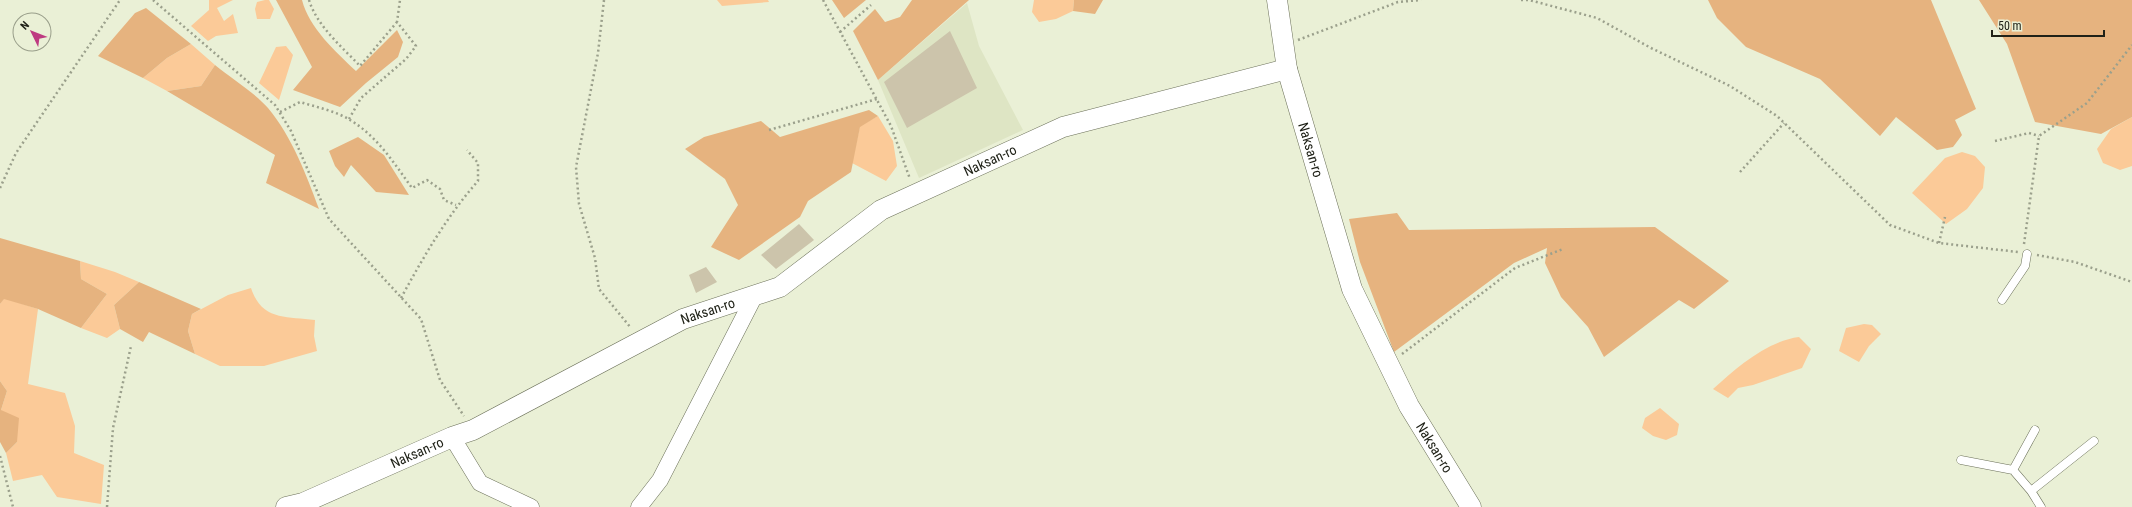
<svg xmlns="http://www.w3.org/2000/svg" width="2132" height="507" font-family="'Roboto Condensed',sans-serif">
	<rect width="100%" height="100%" fill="#eaf0d6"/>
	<path fill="#dee5c4" d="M967,3L979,46L1023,130L919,178L878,80Z"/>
	<path fill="#fbca98" d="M209,0H233L217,8L224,21L233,14L238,33L216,36L208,41L191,26L209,10Z
		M265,0H269L274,9L270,19H257L255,9L257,2Z
		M717,0H768L769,2L722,6Z
		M1034,0H1074L1073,11L1056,19L1039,22L1032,12Z
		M191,44L215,65L201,86L167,91L143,78L167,58Z
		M286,46L293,55L279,100L259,83L276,47Z
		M878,116L893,141L897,166L886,181L852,163L860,126Z
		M2132,117V166L2120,170L2103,163L2097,149L2111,129Z
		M1962,152L1975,156L1985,167L1983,188L1967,209L1946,224L1912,193L1945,158Z
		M80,261L115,272L139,282L114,305L120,329L107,338L81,328L107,294L81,279Z
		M251,288C262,321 286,316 315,320L314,336L317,351L264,366H220L195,354L188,331L192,314L228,295Z
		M4,298L38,309L28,384L65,393L75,426L74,453L104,465L101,504L57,497L42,475L13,481L6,453L17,442L1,410L7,391L0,381V304Z
		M1864,324L1872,325L1881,334L1869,346L1859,362L1839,351L1846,328Z
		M1799,337L1811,349L1802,368L1753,385L1738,388L1728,398L1713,389C1736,368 1767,341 1799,337Z
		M1660,408L1679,424L1677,435L1666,440L1653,436L1642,428L1645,418Z"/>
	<path fill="#e6b37f" d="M276,0H302C309,28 336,52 356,71L397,30L403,42L398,57L366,83L340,107L293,90L312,67Z
		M832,0H866L844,18Z
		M912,0H969L878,80L853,31L875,9L885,22L900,17Z
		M1074,0H1103L1095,14L1073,11Z
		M1708,0H1931L1976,109L1955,120L1962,135L1953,147L1937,150L1896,117L1880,136L1820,79L1746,47L1717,18Z
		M1979,0H2132V117L2101,134L2035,122L2007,44Z
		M146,8L191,44L167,58L143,78L98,56L135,13Z
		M215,65C231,78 255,93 268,108C292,137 306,174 319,209L266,183L275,155L167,91L201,86Z
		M869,110L878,116L860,127L851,172L808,201L800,217L739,260L711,247L738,205L725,179L685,149L704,137L761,121L780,137Z
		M358,137L384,155L409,195L376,192L351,165L344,177L335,166L329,151Z
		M1397,213L1409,230L1655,227L1729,281L1694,309L1679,300L1604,357L1588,327L1561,297L1545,263L1547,248L1514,263L1394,352L1360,262L1349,219Z
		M0,238L80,261L81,279L107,294L81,328L38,309L4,299L0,304Z
		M139,282L201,309L192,314L188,331L195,354L149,332L143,342L120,329L114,305Z
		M0,381L7,391L1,410L19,418L17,442L6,453L0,442Z"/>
	<path fill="#ccc4ab" d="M950,31L977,88L907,128L884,82Z
		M799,224L814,240L776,269L761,255Z
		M706,267L717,282L696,293L689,275Z"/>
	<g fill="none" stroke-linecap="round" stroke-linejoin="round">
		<g stroke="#6b7059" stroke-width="9">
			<path id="service" d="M2002,300L2025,266L2027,254
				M1961,460L2013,470
				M2031,491L2013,470L2035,430
				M2041,507L2031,491L2094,441"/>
		</g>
		<g stroke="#6b7059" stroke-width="17">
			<path id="minor" d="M452,437L480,483L531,507
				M639,507L660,480L754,297"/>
		</g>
		<g stroke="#6b7059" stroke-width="21">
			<g id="tertiary">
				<path id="s1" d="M1277,0L1287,69L1352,289L1409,406L1471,507"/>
				<path id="s2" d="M286,507L303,503L452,437L473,430L683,319L780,287L881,210L1063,127L1287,69"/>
			</g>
		</g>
		<path stroke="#9ba08c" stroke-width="2.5" stroke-dasharray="2 3" stroke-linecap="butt" d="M153,0L275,105L291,131L329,219L421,319L440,380L464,416
			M309,0C317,26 342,47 360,66L397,22
			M604,0L598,53L576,167L579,204L595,258L599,289L631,328
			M823,0L891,126L910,179
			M1521,0H1529L1597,18L1651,48L1730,86L1777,116L1890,225L1939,243L2018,252
			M840,32L871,5
			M1298,40L1398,2L1421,0
			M280,112L300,102C316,107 336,111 350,120C377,136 394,163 412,188L427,180L440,189L444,200L456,205
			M349,119L361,98L406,59L416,46L397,22L400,0
			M769,130L877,99
			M1995,141L2029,133L2039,136
			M1740,172L1784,123
			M0,188L16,153L120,0
			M1939,243L1945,217
			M2024,244L2039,136L2087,103L2132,45
			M2037,255L2075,262L2132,282
			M401,298C424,256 447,216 478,181V163L467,150
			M1402,354L1515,268L1563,249
			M0,456L13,507
			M107,507L113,428L131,346"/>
		<use href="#service" stroke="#fff" stroke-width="8"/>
		<use href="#minor" stroke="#fff" stroke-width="16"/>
		<use href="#tertiary" stroke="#fff" stroke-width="20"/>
	</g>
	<g text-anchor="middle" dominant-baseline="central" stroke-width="3" stroke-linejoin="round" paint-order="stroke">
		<g font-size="14" fill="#202218" stroke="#eaf0d6">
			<text stroke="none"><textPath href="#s1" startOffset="154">Naksan-ro</textPath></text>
			<text stroke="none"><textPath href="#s2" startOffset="789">Naksan-ro</textPath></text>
			<text stroke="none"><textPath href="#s2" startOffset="466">Naksan-ro</textPath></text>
			<text stroke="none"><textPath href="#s1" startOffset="478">Naksan-ro</textPath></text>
			<text stroke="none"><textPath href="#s2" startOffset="142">Naksan-ro</textPath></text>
		</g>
	</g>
	<g transform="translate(32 32) rotate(313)"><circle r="19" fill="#eaf0d6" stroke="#999e8a"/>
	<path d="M0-3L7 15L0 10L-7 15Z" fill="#be3a81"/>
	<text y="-6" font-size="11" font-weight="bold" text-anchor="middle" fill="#202218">N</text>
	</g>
	<path d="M1992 30v6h112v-6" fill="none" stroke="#202218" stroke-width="2"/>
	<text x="1998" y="30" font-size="12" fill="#202218" stroke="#eaf0d6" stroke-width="3" paint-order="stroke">50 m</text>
</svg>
